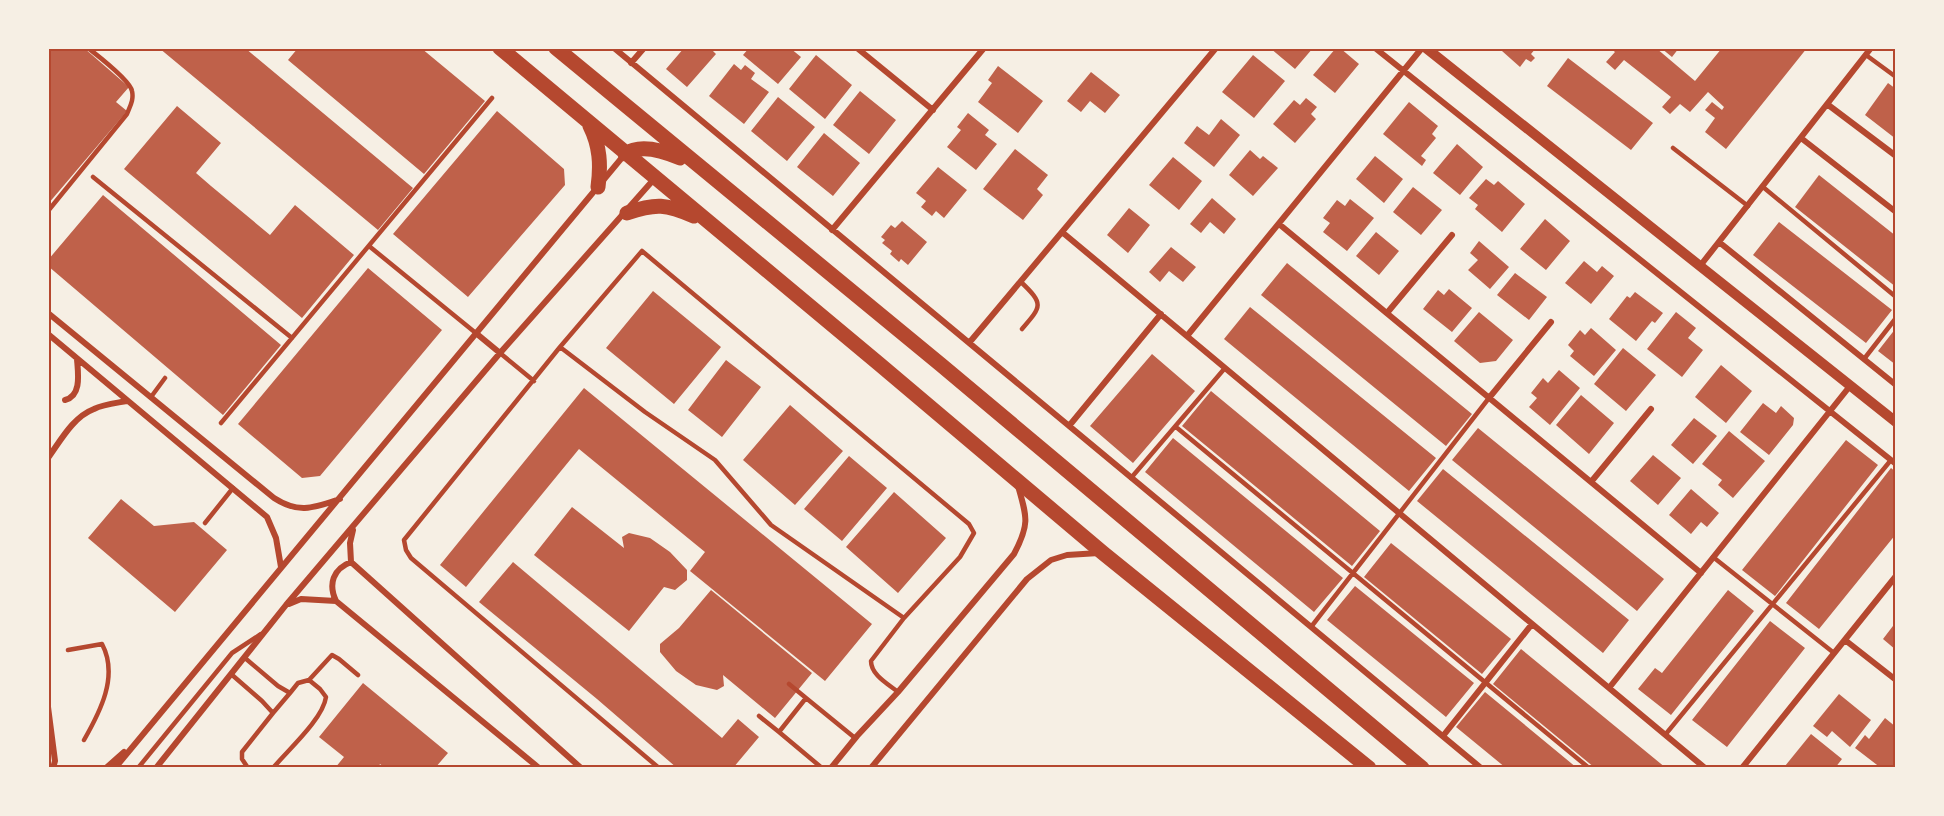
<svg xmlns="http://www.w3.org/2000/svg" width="1944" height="816" font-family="Poppins,sans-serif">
	<rect width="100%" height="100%" fill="#f6efe4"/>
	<path fill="#bf614a" d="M48,48H84L129,87L116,102L127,111L48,204Z
		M159,48H245L413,188L378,230Z
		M298,48H421L485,101L424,174L288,60Z
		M684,48H710L716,54L687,87L666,69Z
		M749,48H790L801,57L778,84L743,55Z
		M1270,48H1313L1295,69Z
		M1336,48H1340L1359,64L1335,93L1313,75Z
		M1505,48H1536L1531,54L1535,58L1531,62L1526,59L1520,67L1502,51Z
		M1610,48H1656L1695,81L1722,48H1767L1770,51L1772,48H1807L1726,149L1705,132L1715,118L1705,110L1712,102L1722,110L1724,107L1708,92L1690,112L1680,104L1670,114L1662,107L1671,97L1624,60L1615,70L1606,62L1615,52Z
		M1661,48H1679L1672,57Z
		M816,55L852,85L825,119L789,89Z
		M1253,55L1285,81L1254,118L1222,92Z
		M1568,58L1653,123L1631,150L1547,86Z
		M734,64L741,70L745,65L755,73L751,79L769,92L744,124L709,96Z
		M998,66L1043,101L1018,133L978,102L992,83L988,80Z
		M1091,72L1120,95L1105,113L1090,101L1081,112L1067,101Z
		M1888,83L1896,89V139L1865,115Z
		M860,91L896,120L869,154L833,125Z
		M778,97L815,127L787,161L751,131Z
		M1306,98L1317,107L1311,114L1316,119L1295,143L1273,124L1294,100L1300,105Z
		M1409,102L1438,126L1432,134L1436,138L1421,156L1426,160L1422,166L1383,134Z
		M177,106L221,143L196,173L211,186L270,235L295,205L354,255L302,318L124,169Z
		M497,111L564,169L565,185L468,297L393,234Z
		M968,113L989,130L985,135L997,144L976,170L947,147L961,130L957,127Z
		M1221,119L1240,135L1214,167L1184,143L1197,126L1209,135Z
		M824,133L860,163L833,196L797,167Z
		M1457,144L1483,167L1460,195L1433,173Z
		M1015,149L1048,175L1037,189L1043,195L1023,220L983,189Z
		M1250,150L1260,159L1263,156L1278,168L1253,196L1229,175Z
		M1375,156L1403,179L1384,203L1356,179Z
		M1173,157L1202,181L1179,210L1149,185Z
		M938,167L967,190L944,218L936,211L932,216L921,207L926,201L916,193Z
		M1819,175L1896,236V287L1795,207Z
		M1486,179L1494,185L1498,181L1525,204L1502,232L1475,209L1478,205L1469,198Z
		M1413,187L1442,210L1421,235L1393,212Z
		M103,195L281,345L223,415L48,266V260Z
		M1212,198L1236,219L1224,234L1210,222L1201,233L1190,224Z
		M1350,199L1374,218L1347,251L1323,232L1330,223L1323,218L1337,200L1345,206Z
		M1129,208L1150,225L1128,253L1107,235Z
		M1545,219L1570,241L1546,270L1520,249Z
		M902,221L927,242L908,265L901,259L899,262L890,254L892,251L882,243L885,240L881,237L891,225L895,228Z
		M1779,222L1892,310L1866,343L1753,255Z
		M1376,232L1399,251L1379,275L1356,256Z
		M1479,241L1509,267L1490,289L1468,270L1478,260L1470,253Z
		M1171,247L1196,267L1183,282L1169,271L1160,282L1149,272Z
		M1584,261L1597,272L1602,266L1614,276L1591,304L1565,283Z
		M1287,263L1472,414L1446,446L1261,295Z
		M368,268L442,330L320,476L302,478L238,424Z
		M1515,273L1547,297L1529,320L1497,295Z
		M1449,289L1472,308L1452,332L1423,309L1438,290L1444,295Z
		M653,291L721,347L674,404L606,348Z
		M1635,292L1663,313L1655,323L1652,321L1636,341L1609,319L1627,296L1630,298Z
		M1250,307L1436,458L1409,491L1224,339Z
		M1479,312L1513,340L1496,361L1480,363L1454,341Z
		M1676,312L1696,328L1688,338L1703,350L1682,377L1647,349Z
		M1591,328L1616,350L1594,376L1570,356L1574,351L1568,345L1580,330L1585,335Z
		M1896,328V365L1878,351Z
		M1623,348L1656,375L1626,411L1594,384Z
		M1152,354L1195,391L1133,463L1090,426Z
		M726,360L761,387L722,437L688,410Z
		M1721,365L1752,391L1726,423L1695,397Z
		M1559,370L1580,388L1550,425L1529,407L1537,398L1531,393L1543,378L1548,383Z
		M584,388L872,624L825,681L690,571L705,552L579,449L466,587L440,565Z
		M1211,391L1380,531L1352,566L1182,426Z
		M1581,395L1614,423L1589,454L1556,425Z
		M1763,403L1776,413L1781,406L1794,418L1793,425L1769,455L1740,432Z
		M790,405L843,451L795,505L743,460Z
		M1694,418L1717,436L1693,464L1671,445Z
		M1478,428L1664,579L1637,611L1452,460Z
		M1729,431L1765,461L1733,498L1718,485L1722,480L1702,464Z
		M1173,438L1343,578L1314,612L1145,472Z
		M1846,440L1878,465L1775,596L1742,570Z
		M1653,455L1681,478L1658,505L1630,481Z
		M849,456L887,488L842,541L804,509Z
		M1891,468L1896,472V534L1819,629L1786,603Z
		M1443,469L1629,620L1603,653L1417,501Z
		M1691,489L1719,513L1707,527L1701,522L1691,534L1669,515Z
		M894,492L946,538L898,593L846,547Z
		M121,499L154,526L194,522L227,550L175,612L88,538Z
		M572,507L624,548L622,537L629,533L650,538L670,552L687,570V580L675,590L664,587L629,631L534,555Z
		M1391,543L1511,639L1482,674L1364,577Z
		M513,562L722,738L738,719L759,737L733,768H677L597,699L479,602Z
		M1355,586L1474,683L1446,717L1327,620Z
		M711,590L812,673L775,718L723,675L724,686L717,690L696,685L676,671L660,652V644L679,628Z
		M1728,590L1754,611L1671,715L1638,689L1655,668L1662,673Z
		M1770,621L1805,648L1727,747L1692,720Z
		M1896,622V650L1883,639Z
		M1521,649L1666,768H1595L1493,684Z
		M363,683L448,753L435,768H385L380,764L378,768H335L344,757L319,737Z
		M1485,692L1577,768H1506L1456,727Z
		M1839,694L1871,720L1850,747L1832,731L1827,737L1813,726Z
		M1885,718L1896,727V764L1892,768H1881L1855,748L1865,735L1869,739Z
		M1811,734L1842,759L1835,768H1788L1785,766Z"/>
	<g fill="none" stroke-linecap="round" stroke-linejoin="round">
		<path stroke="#b5482f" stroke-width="4.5" d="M1866,55L1896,77
			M1673,148L1748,206
			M93,177L292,338
			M1763,187L1896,297
			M48,211L127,114C130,106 134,100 132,91C130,80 98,56 88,48
			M369,246L477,334
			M1021,282C1044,304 1042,306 1022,329
			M560,347L645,412L715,460L771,525L904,618
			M500,353L534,381
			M1864,359L1896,318
			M151,397L165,378
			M221,423L492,98
			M1176,427L1589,768
			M1131,478L1225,368
			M205,523L233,488
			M1713,557L1834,653
			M1311,627L1489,398
			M68,650L102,644C119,676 100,712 84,740
			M245,658L278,686L290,693L298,683L309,680L332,655L339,659L358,675
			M231,674L262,701L273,713L242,752V759L248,768
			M789,684L806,698
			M273,713L290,693
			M759,716L779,732
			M1665,735L1891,460
			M138,768L232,653L261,634
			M273,768C288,750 323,719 326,697L320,689L309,680
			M659,768L411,558L406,550L404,540L560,347L642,251L969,524L974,533L960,557L904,618L871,661C871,675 888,684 898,692
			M822,768L779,732L806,698L855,738"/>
		<path stroke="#b5482f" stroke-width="6" d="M614,48L1481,768
			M857,48L933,110
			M1375,48L1896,464
			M631,63L644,48
			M1827,104L1896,156
			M1801,138L1896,212
			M1279,224L1701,573
			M832,230L984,48
			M1062,232L1705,768
			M1719,242L1896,385
			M1700,266L1871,48
			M48,313L274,498C299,514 313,508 340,499
			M1387,313L1452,235
			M48,334L267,517L276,538L281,567
			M477,334L500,353
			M1187,336L1422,48
			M969,343L1216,48
			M1489,398L1551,322
			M65,400C82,396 78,373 77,359
			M1069,426L1161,314
			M48,458C61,440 73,417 94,409C104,404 117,403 127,401
			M1591,482L1651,409
			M353,530L350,543L351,562L581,768
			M336,601C328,584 333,569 351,562
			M289,604L301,599L336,601L539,768
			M1845,640L1896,680
			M1609,688L1850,386
			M48,707L55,761L53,768
			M1443,736L1532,624
			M106,768L124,752
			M115,768L625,154
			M156,768L286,605L500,353L655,178
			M831,768L857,736L898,692L1014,554C1030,524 1027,517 1018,486
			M871,768L1027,579L1051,560L1067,555L1099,553
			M1742,768L1896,576"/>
		<path stroke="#b5482f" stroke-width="10" d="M1426,48L1896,422"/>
		<path stroke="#b5482f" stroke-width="15" d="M500,48L878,363L1103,553L1369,768
			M556,48L940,364L1422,768
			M590,126C600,146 601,165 598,187
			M625,154C641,143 664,151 680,158
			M627,213C656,203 666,204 694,216"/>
	</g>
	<rect width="1944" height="816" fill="none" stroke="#f6efe4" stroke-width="99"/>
	<rect x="50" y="50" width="1844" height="716" fill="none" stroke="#b5482f" stroke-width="2"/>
</svg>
